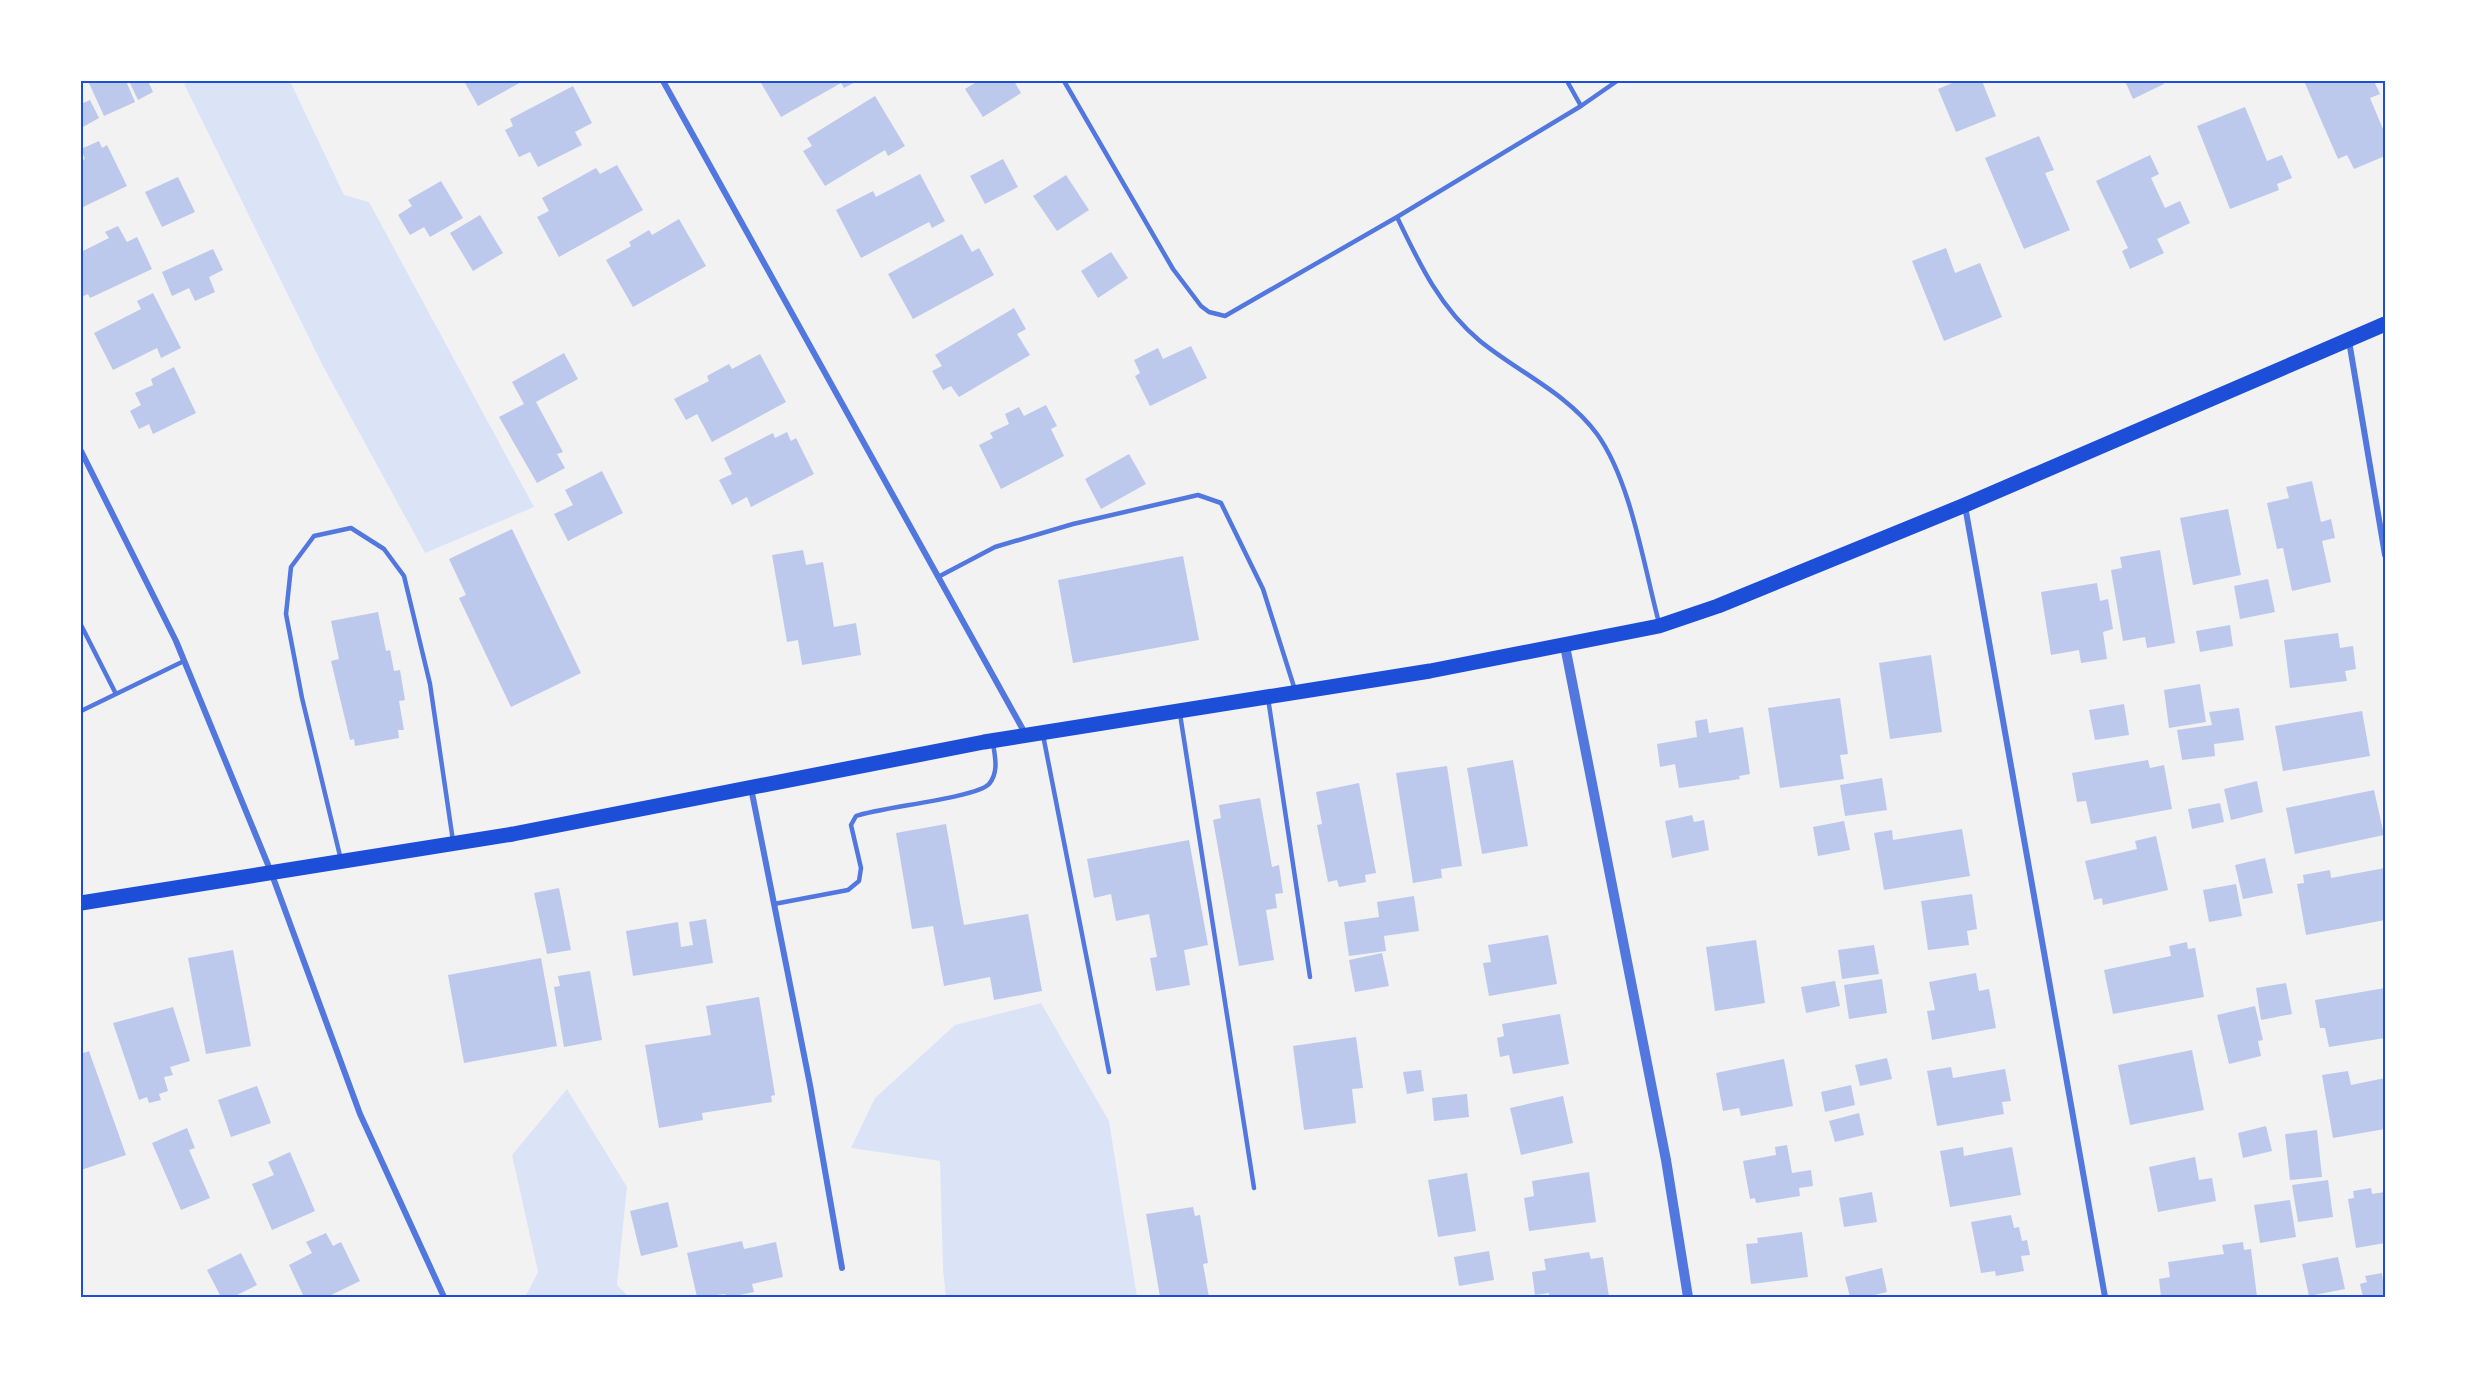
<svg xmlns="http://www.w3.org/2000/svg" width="2466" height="1378" font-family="Manrope,sans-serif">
	<rect width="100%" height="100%" fill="#f2f2f2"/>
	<path fill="#dbe4f7" d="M190,81H290L344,195L369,202L534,507L425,553L324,368L184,84Z
		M1041,1003L1109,1121L1137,1297H946L943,1270L940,1161L851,1148L875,1098L955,1025Z
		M567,1089L627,1187L617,1285L629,1297H525L538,1272L512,1155Z"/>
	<path fill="#bdc9ec" d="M94,81H126L135,102L104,116L89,83Z
		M129,81H148L153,92L138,100Z
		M464,81H523L478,106Z
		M765,81H857L844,88L841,83L781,117L761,83Z
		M978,81H1014L1021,93L983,117L965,89Z
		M1957,81H1982L1996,116L1956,132L1938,89Z
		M2125,81H2162L2164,84L2133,99Z
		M2304,81H2374L2380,94L2370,98L2385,134V156L2354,169L2347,155L2338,159Z
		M573,86L592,123L575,132L582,145L538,167L530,152L519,157L505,130L513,126L510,119Z
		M875,96L905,146L888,156L885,150L825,186L803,151L812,146L807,138Z
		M90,100L99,118L81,128V104Z
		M2245,107L2267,161L2282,155L2292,178L2277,184L2279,190L2230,209L2197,126Z
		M2039,136L2054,170L2045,173L2070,230L2024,249L1985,158Z
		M99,141L102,148L107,145L127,186L81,208V161L85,159L81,149Z
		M2150,155L2159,174L2151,178L2165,208L2180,201L2190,223L2157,239L2164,253L2130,269L2122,251L2128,248L2096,181Z
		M1003,159L1018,187L985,204L970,176Z
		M617,165L643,210L559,257L537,217L549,211L542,198L596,168L600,174Z
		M920,174L945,221L932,228L929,222L861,258L836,210L873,191L876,197Z
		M1066,175L1089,210L1057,231L1033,196Z
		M178,177L195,212L162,227L145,192Z
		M441,181L463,218L430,237L424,227L410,235L398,215L412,206L408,200Z
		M480,215L503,253L473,271L450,233Z
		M679,219L706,266L633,307L606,260L631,246L629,242L649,230L652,235Z
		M118,226L127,242L137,237L152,269L90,298L88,294L81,297V252L109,238L105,232Z
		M962,234L972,252L979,248L994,275L913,319L888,274Z
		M1946,248L1955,273L1980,263L2002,317L1944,341L1912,261Z
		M213,249L223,270L209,277L215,292L195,301L189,288L172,296L162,272Z
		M1111,252L1128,278L1098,298L1081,271Z
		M153,293L181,348L161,358L157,348L113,370L94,333L141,309L137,301Z
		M1014,308L1026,329L1017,334L1030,355L959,397L951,386L943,390L932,371L942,366L935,355Z
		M1191,346L1207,378L1150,406L1135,376L1140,373L1134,360L1158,348L1163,359Z
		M564,353L578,379L536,402L563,452L557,454L565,468L537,483L499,417L524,404L512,382Z
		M760,354L786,402L712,442L697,414L686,420L674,399L709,381L707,376L729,364L732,369Z
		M174,367L196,413L153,434L149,424L139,429L130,411L141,405L135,393L153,385L151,379Z
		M1046,405L1057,426L1051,429L1064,456L1001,489L979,445L993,438L990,433L1009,424L1005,414L1019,407L1024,416Z
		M787,432L791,441L796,438L814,474L751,507L747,497L732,505L719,480L732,474L724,458L773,433L775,438Z
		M1129,454L1146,484L1101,509L1085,479Z
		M602,471L623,513L568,541L554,514L573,505L565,490Z
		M2312,481L2321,522L2331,519L2335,538L2322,541L2331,582L2292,591L2283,548L2277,549L2267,503L2289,498L2286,487Z
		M2228,509L2241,575L2193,585L2180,518Z
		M512,529L581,673L511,707L459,598L466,595L449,559Z
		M803,550L806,565L823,562L834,627L856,623L861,655L802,665L798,640L787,642L772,555Z
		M2160,550L2175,643L2147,648L2145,637L2123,641L2111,570L2122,568L2120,557Z
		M1183,556L1199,640L1073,663L1058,580Z
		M2268,579L2275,612L2240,619L2234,586Z
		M2097,583L2100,601L2108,599L2113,629L2103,632L2107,659L2081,663L2079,650L2051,655L2041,592Z
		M378,612L386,651L390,650L394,671L400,670L405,700L399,701L404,730H398L399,738L355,746L354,739L350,740L331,661L339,659L331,621Z
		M2230,625L2233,646L2200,652L2196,631Z
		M2338,633L2340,648L2353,646L2356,669L2345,671L2347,681L2290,688L2284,640Z
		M1931,655L1942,732L1890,739L1879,663Z
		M2200,684L2206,722L2169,728L2164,690Z
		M1840,698L1848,754L1840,755L1844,779L1780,788L1768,708Z
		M2124,704L2129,735L2095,740L2089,710Z
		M2239,708L2244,740L2214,744L2215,756L2182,760L2177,730L2212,725L2209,712Z
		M2362,711L2370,756L2283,771L2275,726Z
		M1707,719L1709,733L1743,727L1750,774L1739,776L1740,779L1679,788L1675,764L1660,767L1657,744L1697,737L1695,721Z
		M1513,760L1528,846L1482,854L1467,768Z
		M2148,760L2150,768L2164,765L2172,809L2091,824L2086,801L2077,802L2072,773Z
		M1447,766L1462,866L1441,869L1442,878L1413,883L1396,773Z
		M1882,778L1887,810L1845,816L1840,785Z
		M2257,781L2263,812L2231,820L2224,789Z
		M1359,783L1376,873L1365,875L1366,882L1339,887L1337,880L1328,882L1317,825L1322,824L1316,792Z
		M2374,790L2384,835L2295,854L2286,808Z
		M1260,798L1272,867L1279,865L1283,893L1275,894L1277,908L1266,910L1274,960L1239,966L1213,820L1221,818L1219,805Z
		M2220,803L2224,822L2192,829L2188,809Z
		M1692,815L1694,822L1704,820L1709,850L1672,858L1665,821Z
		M1844,821L1850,850L1818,856L1813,827Z
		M946,824L964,925L1028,914L1042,991L994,1000L990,977L944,986L933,926L912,929L896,833Z
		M1962,829L1970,876L1884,890L1874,833L1892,830L1893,840Z
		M2156,836L2168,890L2103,905L2102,898L2094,900L2085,861L2137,849L2135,841Z
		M1189,840L1208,945L1184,950L1190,985L1156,991L1150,958L1157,957L1149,914L1116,921L1111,894L1094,898L1087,859Z
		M2265,858L2273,893L2243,899L2235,865Z
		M2385,868V920L2306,935L2297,884L2304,883L2303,875L2330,870L2331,878Z
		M2236,884L2242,916L2209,922L2203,890Z
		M559,888L571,950L547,954L534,893Z
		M1972,894L1977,929L1967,931L1969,945L1928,950L1921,901Z
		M1414,896L1419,931L1384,936L1386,951L1349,956L1344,922L1379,917L1377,902Z
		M706,919L713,963L633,976L626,931L678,922L681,947L693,945L689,922Z
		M1548,935L1557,984L1489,996L1483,963L1491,962L1488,945Z
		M1756,940L1765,1003L1715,1011L1706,947Z
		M2187,942L2188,949L2195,948L2204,997L2113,1014L2104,970L2171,956L2169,946Z
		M1874,945L1879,974L1842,979L1838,950Z
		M233,950L251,1046L206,1054L188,958Z
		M1382,953L1389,986L1355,992L1349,960Z
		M541,958L557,1046L464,1063L448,975Z
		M590,971L602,1040L564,1047L554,987L560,986L558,976Z
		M1976,973L1979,991L1989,989L1996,1028L1932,1040L1927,1011L1935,1010L1929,982Z
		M1882,979L1887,1013L1849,1019L1844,985Z
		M1835,981L1840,1006L1806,1013L1801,987Z
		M2286,983L2292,1014L2261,1020L2256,988Z
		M2385,988V1038L2329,1047L2325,1028H2320L2315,1000Z
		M759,997L775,1095L771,1096L772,1102L702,1113L703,1120L659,1128L645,1045L711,1035L706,1006Z
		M2255,1006L2263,1040L2258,1041L2261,1056L2229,1064L2217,1015Z
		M173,1007L190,1061L170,1067L173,1075L164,1077L168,1091L159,1094L161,1100L149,1103L147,1097L139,1100L113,1023Z
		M1560,1014L1569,1064L1513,1074L1509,1055L1500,1057L1497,1038L1504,1036L1502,1024Z
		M1356,1037L1363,1088L1352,1089L1356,1123L1304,1130L1293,1046Z
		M2192,1050L2204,1110L2130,1125L2118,1065Z
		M89,1051L126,1155L81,1170V1054Z
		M1887,1058L1892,1079L1860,1086L1855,1065Z
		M1784,1059L1793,1106L1741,1116L1739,1108L1723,1111L1716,1073Z
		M1951,1067L1953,1078L2005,1069L2011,1101L2002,1102L2004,1114L1937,1126L1927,1071Z
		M1421,1070L1424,1091L1407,1094L1403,1072Z
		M2348,1071L2351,1085L2385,1078V1129L2333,1138L2322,1075Z
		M1851,1085L1855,1105L1825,1112L1821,1092Z
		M257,1086L271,1123L231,1137L218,1100Z
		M1467,1094L1469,1117L1434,1121L1432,1098Z
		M1563,1096L1573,1143L1521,1155L1510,1108Z
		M1859,1113L1864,1135L1835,1142L1829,1121Z
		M2266,1126L2272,1151L2243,1158L2238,1133Z
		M187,1128L195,1148L189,1150L210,1198L181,1210L152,1143Z
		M2317,1130L2322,1177L2290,1180L2285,1134Z
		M1787,1145L1792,1173L1811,1170L1813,1186L1799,1188L1800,1196L1756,1203L1755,1198L1750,1199L1743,1161L1776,1155L1775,1147Z
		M1963,1147L1964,1156L2012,1147L2021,1195L1950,1207L1940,1151Z
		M290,1152L315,1211L272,1230L252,1184L274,1175L268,1162Z
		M2195,1157L2199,1180L2212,1178L2216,1201L2158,1212L2149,1167Z
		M1589,1172L1596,1222L1529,1231L1524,1198L1534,1196L1532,1181Z
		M1467,1173L1476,1231L1438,1237L1428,1180Z
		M2328,1180L2333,1217L2298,1222L2292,1185Z
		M2371,1188L2372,1194L2385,1192V1243L2356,1248L2348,1199L2354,1198L2353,1191Z
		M1872,1192L1877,1222L1844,1227L1839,1198Z
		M2290,1200L2296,1237L2260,1243L2254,1205Z
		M668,1202L678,1247L641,1256L630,1211Z
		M1193,1207L1195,1216L1200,1215L1208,1263L1203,1264L1209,1297H1160L1146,1214Z
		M2011,1215L2014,1228L2019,1227L2022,1241L2027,1240L2030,1255L2021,1256L2024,1271L1996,1276L1995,1271L1981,1273L1971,1222Z
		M1802,1232L1808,1277L1751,1284L1746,1244L1758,1243L1757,1238Z
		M326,1233L333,1246L341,1242L360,1281L327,1297H304L289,1265L312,1253L306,1242Z
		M742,1241L744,1249L776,1242L783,1277L752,1284L754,1292L730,1297H726L725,1294L697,1297L687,1253Z
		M2243,1242L2244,1250L2251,1249L2257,1297H2161L2159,1279L2170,1277L2168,1262L2224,1254L2222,1245Z
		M1489,1251L1494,1280L1459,1286L1454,1257Z
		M1589,1252L1591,1259L1603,1257L1609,1297H1549V1293L1535,1295L1532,1272L1546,1270L1544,1259Z
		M241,1253L257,1285L233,1297H221L207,1270Z
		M2338,1257L2345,1289L2309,1296L2302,1264Z
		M1882,1268L1887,1292L1866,1297H1850L1845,1277Z
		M2382,1273L2385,1297H2363L2360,1284L2367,1282L2365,1276Z"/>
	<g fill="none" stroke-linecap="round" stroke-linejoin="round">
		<path stroke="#5277de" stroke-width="4.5" d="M1064,81L1173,269L1201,306L1209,312L1225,316L1397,217L1581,106L1617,81
			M1567,81L1581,106
			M1397,217C1419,263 1440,308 1480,341C1518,372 1567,393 1597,434C1631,481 1644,567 1659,623
			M938,577L995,547L1073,524L1198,495L1221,503L1263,589L1295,690
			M81,625L116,694
			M1268,698L1310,977
			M81,711L184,661
			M1180,714L1254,1188
			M1043,735L1109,1072
			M341,860L302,698L286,614L291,567L314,536L351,528L384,549L404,576L430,684L453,841
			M774,904L848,890L859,881L861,868L851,825L856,816C881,807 976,798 989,784C999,772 995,757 993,743"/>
		<path stroke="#5277de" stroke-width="6" d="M663,81L1026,735
			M2349,341L2385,555
			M81,451L176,641L271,872L360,1114L444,1297
			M1965,506L2105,1297
			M751,788L810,1085L842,1268"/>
		<path stroke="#5277de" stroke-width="10" d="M1565,646L1666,1160L1688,1297"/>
		<path stroke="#1d4ed8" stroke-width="15" d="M81,903L513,834L984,742L1430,671L1659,626L1718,606L1965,505L2385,324"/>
	</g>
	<rect width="2466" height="1378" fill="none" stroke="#ffffff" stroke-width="165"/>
	<rect x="82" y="82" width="2302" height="1214" fill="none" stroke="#1d4ed8" stroke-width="2"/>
</svg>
